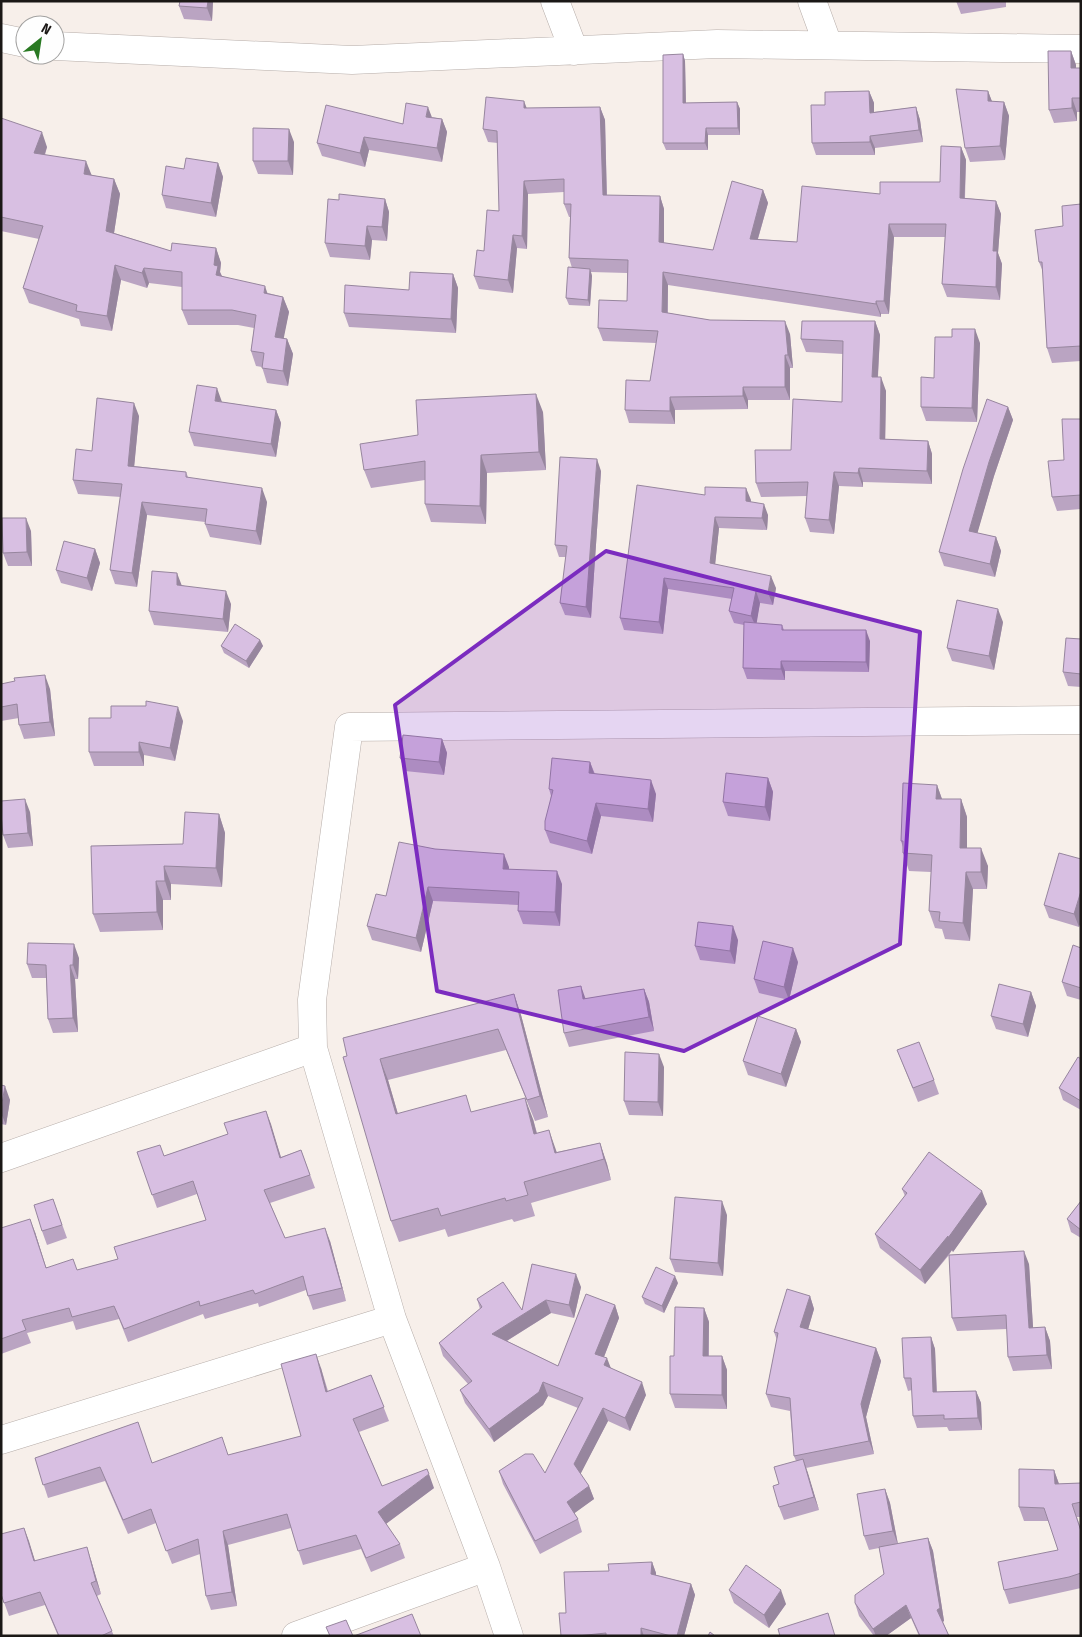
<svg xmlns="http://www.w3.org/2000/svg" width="1082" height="1637" font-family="'Fira Sans Condensed',sans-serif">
	<rect width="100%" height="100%" fill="#f7efea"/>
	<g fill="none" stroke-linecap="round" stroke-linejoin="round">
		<g stroke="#b6ada9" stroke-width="29">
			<path id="street" d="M555,1L574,51
				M812,1L828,45
				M1,38L25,43
				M55,46L352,60L717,44L1081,49
				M1,1158L313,1048
				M1,1440L392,1319
				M296,1636L486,1567
				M509,1636L486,1567L392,1319L313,1048L312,1000L349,727L1081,720"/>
		</g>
		<use href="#street" stroke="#fff" stroke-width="28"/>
	</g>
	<path fill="#baa4c2" d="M213,1L212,21L184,19L179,6Z
		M956,1H1006V7L961,14Z
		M1071,51L1076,65V68H1081V112H1077V121L1054,123L1049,110Z
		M683,54L685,61L686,103L737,102L740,109V135H708V150H666L663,143Z
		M869,91L874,103V112L916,107L920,120L923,142L875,148V155H816L812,143L825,105Z
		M988,91L992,102H1004L1009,116L1005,160L970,162L965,148Z
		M600,107L605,120L607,196H660L664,209V243L713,250L763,190L768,203L758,239L797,242L880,194L940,182L961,147L966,160L965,198L996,201L1001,214L998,253L1002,264L1000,300L947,297L942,284L945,237H894L889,314H881V317L668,285V313L790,334L793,368H790V400H748V409L675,410V424L629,423L625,410L650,381L656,343L603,341L598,328L627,301V273L591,272L592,276L590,306L569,305L566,298L572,268L569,258L570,217H569L564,204V192L528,194L527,249L517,248L513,293L479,289L474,276L499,211L498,143L488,142L483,129L527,108Z
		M432,117L442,119L447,132L442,162L369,150L365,167L322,156L317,143Z
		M1,118L47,147L45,155L91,175L114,179L120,194L114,233L171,251L216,248L221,263L220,272L222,276L268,293L283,297L289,312L283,338L287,339L293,354L288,386L267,383L262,367L256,366L251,351L254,328L238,325H188L182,310V287L149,283L147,288L121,280L112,331L81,326L79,319L29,303L23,288L39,239L1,231Z
		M294,142L293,175L258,174L253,161Z
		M218,163L223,177L216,217L166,208L162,195L184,169Z
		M385,199L389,212L387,241L372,240L370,260L330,257L325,243L339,200Z
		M1081,204V361L1052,363L1047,348L1043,272L1039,262L1063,226Z
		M453,274L458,288L456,333L349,327L344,313Z
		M875,321L880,335L878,377L886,391L885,439L928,441L932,454V484L863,482V487L839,486L834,534L810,532L805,518L807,496L761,497L756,483L842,402L843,354L806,352L801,339Z
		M980,343L977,422L926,421L921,407L934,378Z
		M222,402L276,410L281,423L276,457L194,446L189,432Z
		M1008,407L1013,420L994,476L977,533L996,537L1001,551L995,577L944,566L939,552Z
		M543,412L546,470L487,473L486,524L431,522L425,504V480L371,488L364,470L418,435Z
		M139,416L134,466L186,472L188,477L267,502L261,545L210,537L205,524V522L147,515L137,587L115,584L110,570L121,497L78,494L73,480L92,451Z
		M1081,419V509L1057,511L1052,497L1064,460Z
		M601,471L591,618L565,615L560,603L566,557H559L555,545Z
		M746,488L750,502L768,515L767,530L719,528L715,564L776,588L773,605L760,603L756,623L782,625L784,630L870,641L869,672L785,671V680L747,679L743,668L744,625L734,623L729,611L732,599L668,589L663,634L624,630L620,618L705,495Z
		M31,531L32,566H8L3,553Z
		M95,549L100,563L92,591L61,583L56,570Z
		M182,585L231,604L228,632L154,625L149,611Z
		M1003,622L994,670L952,661L947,648Z
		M1081,639V687L1068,686L1063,672Z
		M260,640L263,646L249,668L224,653L221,646Z
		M1,684L50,689L55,736L24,739L19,725V718L1,721Z
		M183,721L175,761L144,755V766H94L89,752Z
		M442,739L447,753L444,775L405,771L400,758Z
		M590,762L595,774L656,794L653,822L601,816L592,854L550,843L545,830L551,796L549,789Z
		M768,778L773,792L770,821L728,816L723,802Z
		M937,785L942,799H961L967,817V848L988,866L987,889H973L970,941L945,939L942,929L935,928L929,911L931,872L909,871L903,853V847L901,841Z
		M30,812L33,846L8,848L3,835Z
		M219,814L225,833L222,887L171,884V900H163V930L100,932L93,914L183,844Z
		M1081,859V921L1079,927L1049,918L1044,905Z
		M509,867V869L562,884L560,926L523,924L518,911V905L433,901L421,952L372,940L367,926L386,896Z
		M738,940L735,964L700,960L695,946Z
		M1081,948V1000L1067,996L1062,982Z
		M79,958L78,979H75L78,1032L53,1033L48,1019L46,978H32L27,964Z
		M798,962L789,1000L759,993L754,979Z
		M644,989L649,1002L654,1031L569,1047L564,1033L585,999Z
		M1031,992L1036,1006L1028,1037L996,1029L991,1016Z
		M514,994L521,1015L548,1117L535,1121L506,1050L388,1080L398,1114L472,1112L533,1119L537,1133L557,1152L600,1143L607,1164L611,1180L531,1203L535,1216L514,1222L512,1219L448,1237L445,1229L399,1242L391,1221L347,1056Z
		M796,1029L801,1042L786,1087L748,1075L743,1061Z
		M897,1050L934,1080L939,1094L918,1102Z
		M1081,1059V1110L1063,1100L1059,1088Z
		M664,1067L663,1116L629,1115L624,1101Z
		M1,1085L10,1100L6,1125L1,1124Z
		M266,1111L281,1157L301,1150L315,1188L270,1203L285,1238L330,1241L346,1301L313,1310L306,1290L259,1307L258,1303L205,1319L203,1314L128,1342L119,1319L76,1330L73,1321L27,1333L31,1343L1,1354V1228L35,1232L46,1267L77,1270L118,1259L206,1220L197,1194L157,1208L137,1152L164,1156L228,1134Z
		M902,1189L987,1204L953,1252L952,1250L949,1255L1029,1264L1033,1328L1045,1327L1050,1341L1052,1369L1013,1371L1008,1357L1007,1329L957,1331L952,1318L949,1255L925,1284L880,1248L875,1234L905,1196Z
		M53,1199L67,1238L47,1245L42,1231Z
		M1081,1201V1238L1071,1232L1067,1219Z
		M727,1215L723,1276L675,1272L670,1259Z
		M532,1264L581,1287L574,1318L551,1313L507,1341L558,1366L615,1305L619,1318L604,1357L610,1367L646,1395L630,1431L608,1421L580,1474L589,1486L594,1499L574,1513L578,1519L582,1532L540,1554L503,1484L499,1471L545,1473L578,1408L548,1396L543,1405L494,1442L465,1403L460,1390L468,1384L443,1356L439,1343L480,1309L477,1299L522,1310Z
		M678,1283L664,1313L645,1304L642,1297Z
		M810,1296L814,1309L808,1329L876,1348L881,1361L866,1417L874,1454L806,1468L819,1510L784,1520L779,1507V1484L796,1461L794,1456L790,1411L771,1407L766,1394L777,1340L774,1332Z
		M704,1308L709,1322V1356H722L727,1370V1409L675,1408L670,1394L674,1356Z
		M931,1337L935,1349L937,1392L976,1391L981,1403L982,1430L949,1431L947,1427L917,1428L913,1416L912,1390L908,1391L904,1378Z
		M321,1368L328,1391L371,1375L389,1421L359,1432L382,1486L434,1488L386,1524L400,1544L405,1558L371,1572L361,1549L303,1565L291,1528L228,1545L237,1606L211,1610L206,1596L200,1554L172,1564L156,1523L128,1534L105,1481L48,1498L35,1458L152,1463L228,1455L301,1436Z
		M1054,1470L1059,1484L1081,1483V1517H1077L1081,1529V1588L1009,1604L1004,1590L1058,1550L1049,1521H1024L1019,1507Z
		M885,1489L890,1503L898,1544L928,1538L933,1551L944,1621L943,1622L949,1636H919L911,1618L886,1636H874L859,1616L855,1603L884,1574L879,1548L869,1550L864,1536Z
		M24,1528L35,1561L91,1560L101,1594L97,1596L114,1636H58L45,1605L9,1616L1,1594Z
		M652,1562L656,1573V1575L691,1584L695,1595L684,1636H561L566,1613L609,1571Z
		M729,1590L786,1604L769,1628L734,1603Z"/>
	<path fill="#97869e" d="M208,1H213L212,21L207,8Z
		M1071,51L1076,65V81L1071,68Z
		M683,54L685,61L686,110L683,103Z
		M869,91L874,103V125L870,113Z
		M988,91L993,104L988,101Z
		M1072,98L1077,112V121L1072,108Z
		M524,101L529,114L524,108Z
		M737,102L740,109V135L738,128Z
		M1004,102L1009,116L1005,160L1000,146Z
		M428,107L433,120L426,117Z
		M600,107L605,120L607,208L603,195Z
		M916,107L920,120L923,142L919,130Z
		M442,119L447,132L442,162L437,148Z
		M706,128L708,135V150L705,143Z
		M289,129L294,142L293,175L288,161Z
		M42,132L47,147L40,168L34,153Z
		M870,136L875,148V155L870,142Z
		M364,137L369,150L365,167L360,153Z
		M961,147L966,160L964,211L960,198Z
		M86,161L92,176L84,174Z
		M218,163L223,177L216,217L211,203Z
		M114,179L120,194L112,246L106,231Z
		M524,181L528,194L527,249L522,236Z
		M763,190L768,203L754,252L750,239Z
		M660,196L664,209V255L659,242Z
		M385,199L389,212L387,241L382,227Z
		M996,201L1001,214L998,253L1002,264L1000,300L996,287L993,251Z
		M889,224L894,237L889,314L884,301Z
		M367,226L372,240L370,260L365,246Z
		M513,235L517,248L513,293L508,280Z
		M216,248L221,263L220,272L224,281L216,275L214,265Z
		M115,265L121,280L112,331L107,316Z
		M144,268L149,283L147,288L142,273Z
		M590,269L592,276L590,306L588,300Z
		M663,272L668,285L667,325L662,312Z
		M453,274L458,288L456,333L451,319Z
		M265,286L270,301L264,293Z
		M283,297L289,312L281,352L275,337Z
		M876,301L881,314V317L876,304Z
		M785,321L790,334L793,368L788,355Z
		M875,321L880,335L877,390L872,377Z
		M975,329L980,343L977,422L972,408Z
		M287,339L293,354L288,386L283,371Z
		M785,355L790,368V400L785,387Z
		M881,377L886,391L885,452L880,439Z
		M743,387L748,400V409L743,396Z
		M217,388L222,402L215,401Z
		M536,394L543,412L546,470L539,452Z
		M670,397L675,410V424L670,411Z
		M134,403L139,416L133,479L128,466Z
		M1008,407L1013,420L994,476L974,545L969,531L989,462Z
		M276,410L281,423L276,457L271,444Z
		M928,441L932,454V484L927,471Z
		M481,455L487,473L486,524L480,506Z
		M597,459L601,471L591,618L586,607Z
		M859,468L863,482V487L858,473Z
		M834,472L839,486L834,534L829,520Z
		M262,488L267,502L261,545L256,531Z
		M746,488L751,500L750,513L746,501Z
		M142,502L147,515L137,587L132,573Z
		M764,504L768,515L767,530L762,518Z
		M715,517L719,528L714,575L710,563Z
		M26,518L31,531L32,566L27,552Z
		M996,537L1001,551L995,577L990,564Z
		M95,549L100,563L92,591L87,578Z
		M177,573L182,586L177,585Z
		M771,576L776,588L773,605L768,593Z
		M664,578L668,589L663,634L659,622Z
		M226,591L231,604L228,632L223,619Z
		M756,591L760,603L756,627L751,616Z
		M998,609L1003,622L994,670L989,656Z
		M866,630L870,641L869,672L866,662Z
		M260,640L263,646L249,668L246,661Z
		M781,661L785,671V680L781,669Z
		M45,675L50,689L55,736L50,722Z
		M178,707L183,721L175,761L170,748Z
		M442,739L447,753L444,775L439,762Z
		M139,742L144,755V766L139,752Z
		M590,762L595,776L589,773Z
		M768,778L773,792L770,821L765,807Z
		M651,780L656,794L653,822L648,809Z
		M937,785L943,802L936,799Z
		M25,799L30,812L33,846L28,833Z
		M961,799L967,817V865L960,848Z
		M596,803L601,816L592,854L587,841Z
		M219,814L225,833L222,887L216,868Z
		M981,848L988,866L987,889L981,872Z
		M504,854L509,867L508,883L503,869Z
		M164,866L171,884V900L165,881Z
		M557,871L562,884L560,926L555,912Z
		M966,872L973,889L970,941L963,923Z
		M156,881L163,900V930L157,912Z
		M428,887L433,901L421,952L416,938Z
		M1081,891V921L1079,927L1074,914Z
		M733,926L738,940L735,964L730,951Z
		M74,944L79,958L78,979L73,965Z
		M793,948L798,962L789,1000L784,987Z
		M70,965L75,979L78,1032L73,1018Z
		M581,986L586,1000L583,999Z
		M644,989L649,1002L654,1031L649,1017Z
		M1031,992L1036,1006L1028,1037L1023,1024Z
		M514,994L521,1015L548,1117L540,1096Z
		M796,1029L801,1042L786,1087L781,1074Z
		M659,1054L664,1067L663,1116L658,1102Z
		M380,1059L388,1080L404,1135L396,1114Z
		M5,1086L10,1100L6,1125L1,1113Z
		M525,1098L533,1119L542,1155L534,1134Z
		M266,1111L271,1124L285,1171L280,1158Z
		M549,1130L556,1150L562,1173L555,1153Z
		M600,1143L607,1164L611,1180L604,1159Z
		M982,1191L987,1204L953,1252L952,1250L925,1284L920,1270Z
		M722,1201L727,1215L723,1276L718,1263Z
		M30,1219L35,1232L50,1281L46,1268Z
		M325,1228L330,1241L346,1301L342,1288Z
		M1024,1251L1029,1264L1034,1342L1029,1328Z
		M576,1274L581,1287L574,1318L569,1305Z
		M675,1276L678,1283L664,1313L662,1306Z
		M810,1296L814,1309L805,1340L800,1327Z
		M546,1300L551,1313L497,1347L492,1334Z
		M615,1305L619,1318L600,1367L595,1354Z
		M704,1308L709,1322L708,1370L703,1356Z
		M1045,1327L1050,1341L1052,1369L1047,1355Z
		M931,1337L935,1349L937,1404L933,1392Z
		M876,1348L881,1361L866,1417L874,1454L869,1441L861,1404Z
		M316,1354L321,1368L331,1406L326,1392Z
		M722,1356L727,1370V1409L722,1395Z
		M607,1358L612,1371L604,1365Z
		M543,1382L548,1396L543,1405L494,1442L489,1429Z
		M642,1382L646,1395L630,1431L625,1418Z
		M976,1391L981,1403L982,1430L978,1418Z
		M603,1408L608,1421L579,1477L574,1464Z
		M803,1459L808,1473L819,1510L814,1497Z
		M1054,1470L1059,1484H1055Z
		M429,1474L434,1488L383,1526L378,1512Z
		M589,1486L594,1499L572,1515L567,1502Z
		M885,1489L890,1503L898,1545L893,1531Z
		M24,1528L29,1541L39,1574L34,1561Z
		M223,1531L228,1545L237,1606L232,1592Z
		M928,1538L933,1551L944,1621L942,1622L937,1610Z
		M87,1547L91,1560L101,1594L96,1581Z
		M652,1562L656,1573L655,1585L651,1574Z
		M691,1584L695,1595L684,1636H677Z
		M781,1590L786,1604L769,1628L764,1615Z
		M906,1605L911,1618L886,1636H876L873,1629Z
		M641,1628L644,1636H641Z"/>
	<path fill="#d8bfe2" stroke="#97869e" d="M180,1H208L207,8L179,6Z
		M1048,51H1071V68H1081V98H1072V108L1049,110Z
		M683,54V103L737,102L738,128H706L705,143H663V55Z
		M956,89L988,91V101L1004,102L1000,146L965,148Z
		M869,91L870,113L916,107L919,130L870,136V142L812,143L811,105H825V92Z
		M486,97L524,101V108L600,107L603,195L660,196L659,242L713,250L732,181L763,190L750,239L797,242L802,186L880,194V182H940L941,146L961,147L960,198L996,201L993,251H997L996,287L942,284L946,224H889L884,301H876V304L663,272L662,312L710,320L785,321L788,355H785V387H743V396L670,397V411L625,410L626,380L650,381L658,331L598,328L599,300L627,301L628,260L569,258L571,204H564V179L524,181L522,236L513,235L508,280L474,276L477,250L484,251L487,210L499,211L497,131L483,129Z
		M406,103L428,107L426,117L442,119L437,148L364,137L360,153L317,143L326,105L403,124Z
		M1,118L42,132L34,153L86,161L84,174L114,179L106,231L171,251L172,243L216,248L214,265L218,266L216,275L265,286L264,293L283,297L275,337L287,339L283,371L262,368L264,353L251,351L256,315L232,310H182V272L144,268L142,273L115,265L107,316L76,311L77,305L23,288L43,226L1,217Z
		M253,128L289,129L288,161H253Z
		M186,158L218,163L211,203L162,195L166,166L184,169Z
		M339,194L385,199L382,227L367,226L365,246L325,243L328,199L339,200Z
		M1081,204V346L1047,348L1042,262H1039L1035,230L1063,226L1062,206Z
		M568,267L590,269L588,300L566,298Z
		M410,272L453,274L451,319L344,313L345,285L409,290Z
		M802,321H875L872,377H881L880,439L928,441L927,471L859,468L858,473L834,472L829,520L805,518L808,482L756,483L755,450H791L793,399L842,402L843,341L801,339Z
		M952,329H975L972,408L921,407V377L934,378L935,337H952Z
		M197,385L217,388L215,401L276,410L271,444L189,432Z
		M536,394L539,452L481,455L480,506L425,504V461L364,470L360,444L418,435L416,400Z
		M97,398L134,403L128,466L186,472V477L262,488L256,531L205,524L207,509L142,502L132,573L110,570L122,484L73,480L76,449L92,451Z
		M987,399L1008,407L989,462L969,531L996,537L990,564L939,552L963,469Z
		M1062,419H1081V495L1052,497L1048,461L1064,460Z
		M560,457L597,459L586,607L560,603L567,546L555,545Z
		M637,485L705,495V487L746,488V501L764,504L762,518L715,517L710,563L771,576L768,593L756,591L751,616L729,611L734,588L664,578L659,622L620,618Z
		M2,518H26L27,552L3,553Z
		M64,541L95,549L87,578L56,570Z
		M152,571L177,573V585L226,591L223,619L149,611Z
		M957,600L998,609L989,656L947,648Z
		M744,622L782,625V630H866V662L781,661V669L743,668Z
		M235,624L260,640L246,661L221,646Z
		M1066,638L1081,639V674L1063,672Z
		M45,675L50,722L19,725L17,704L1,707V684L15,681L14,678Z
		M146,701L178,707L170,748L139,742V752H89V718H111V706H146Z
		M403,735L442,739L439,762L400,758Z
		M552,758L590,762L589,773L651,780L648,809L596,803L587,841L545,830V821L553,790L549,789Z
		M726,773L768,778L765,807L723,802Z
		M903,783L937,785L936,799H961L960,848H981V872H966L963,923L939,921L940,912L929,911L932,855L903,853V841H901Z
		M25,799L28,833L3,835L1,814V801Z
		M185,812L219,814L216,868L164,866L165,881H156L157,912L93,914L91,846L183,844Z
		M399,842L435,849L504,854L503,869L557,871L555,912L518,911L519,892L428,887L416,938L367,926L376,894L386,896Z
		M1059,853L1081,859V891L1074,914L1044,905Z
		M698,922L733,926L730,951L695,946Z
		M763,941L793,948L784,987L754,979Z
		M28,943L74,944L73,965H70L73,1018L48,1019L46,965L27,964Z
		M1073,945L1081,948V988L1062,982Z
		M999,984L1031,992L1023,1024L991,1016Z
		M581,986L583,999L644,989L649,1017L564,1033L558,990Z
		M514,994L540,1096L527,1100L498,1029L380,1059L396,1114L466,1095L471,1112L525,1098L534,1134L549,1130L555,1153L600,1143L604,1159L524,1182L528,1195L506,1201L505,1198L441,1216L438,1208L391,1221L343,1057L347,1056L343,1038Z
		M758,1016L796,1029L781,1074L743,1061Z
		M919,1042L934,1080L913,1088L897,1050Z
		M625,1052L659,1054L658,1102L624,1101Z
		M1078,1057L1081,1059V1101L1059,1088Z
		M1,1085L5,1086L1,1109Z
		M266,1111L280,1158L301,1150L310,1175L264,1190L285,1238L325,1228L342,1288L308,1296L303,1276L255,1294L253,1290L200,1306L199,1301L124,1329L114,1306L72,1317L69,1308L22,1320L26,1330L1,1339V1228L30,1219L46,1268L73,1259L77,1270L118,1259L114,1247L206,1220L193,1181L152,1195L137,1152L160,1145L164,1156L228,1134L224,1123Z
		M929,1152L982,1191L948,1238V1236L920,1270L875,1234L907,1193L902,1189Z
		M675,1197L722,1201L718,1263L670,1259Z
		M53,1199L62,1225L42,1231L34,1205Z
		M1081,1201V1230L1067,1219Z
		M1024,1251L1029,1328L1045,1327L1047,1355L1008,1357L1006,1315L952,1318L949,1255Z
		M532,1264L576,1274L569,1305L546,1300L492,1334L558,1366L586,1294L615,1305L595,1354L607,1358L604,1365L642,1382L625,1418L603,1408L574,1464L589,1486L567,1502L578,1519L535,1541L499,1471L525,1454H533L545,1473L583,1398L543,1382L539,1392L489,1429L460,1390L472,1381L439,1343L482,1307L477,1299L503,1282L522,1310Z
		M656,1267L675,1276L662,1306L642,1297Z
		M787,1289L810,1296L800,1327L876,1348L861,1404L869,1441L794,1456L790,1398L766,1394L778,1333L774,1332Z
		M675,1307L704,1308L703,1356H722V1395L670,1394V1356H674Z
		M931,1337L933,1392L976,1391L978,1418L944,1419V1415L913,1416L911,1378H904L902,1338Z
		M316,1354L326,1392L371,1375L384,1407L353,1419L382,1486L427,1469L429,1474L378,1512L400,1544L366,1558L356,1535L298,1551L287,1514L223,1531L232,1592L206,1596L198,1539L166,1551L151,1509L123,1520L100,1467L43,1485L35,1458L138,1422L152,1463L222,1437L228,1455L301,1436L281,1364Z
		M803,1459L814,1497L779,1507L773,1486L779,1484L774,1467Z
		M1019,1469L1054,1470L1055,1484L1081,1483V1502L1072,1504L1081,1531V1573L1069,1577L1004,1590L998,1562L1058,1550L1044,1508L1019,1507Z
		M885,1489L893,1531L864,1536L857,1494Z
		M24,1528L34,1561L87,1547L96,1581L91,1583L112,1631L101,1636H59L40,1592L4,1603L1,1594V1534Z
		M928,1538L940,1608L937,1610L949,1636H920L906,1605L873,1629L855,1603V1595L884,1574L879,1547Z
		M652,1562L651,1574L691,1584L677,1636H671L641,1628V1636H606V1633L577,1636H561L559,1613H566L564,1572L609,1571L608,1564Z
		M746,1565L781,1590L764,1615L729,1590Z
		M828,1613L835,1636H780L778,1629Z
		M412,1614L421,1636H354Z
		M346,1620L353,1636H330L326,1627Z
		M710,1632L715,1636H708Z"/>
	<path fill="#7b2cbf" fill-opacity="0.2" stroke="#7b2cbf" stroke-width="4" stroke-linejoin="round" d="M606,551L920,632L900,944L684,1051L437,991L395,705Z"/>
	<rect width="1082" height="1637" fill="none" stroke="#1b1816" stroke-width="5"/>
	<g transform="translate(40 40) rotate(30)"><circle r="24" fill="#fefefe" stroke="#a3a2a1"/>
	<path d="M0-4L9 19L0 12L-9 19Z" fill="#297922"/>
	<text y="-8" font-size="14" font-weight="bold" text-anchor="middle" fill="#1b1816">N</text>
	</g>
</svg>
